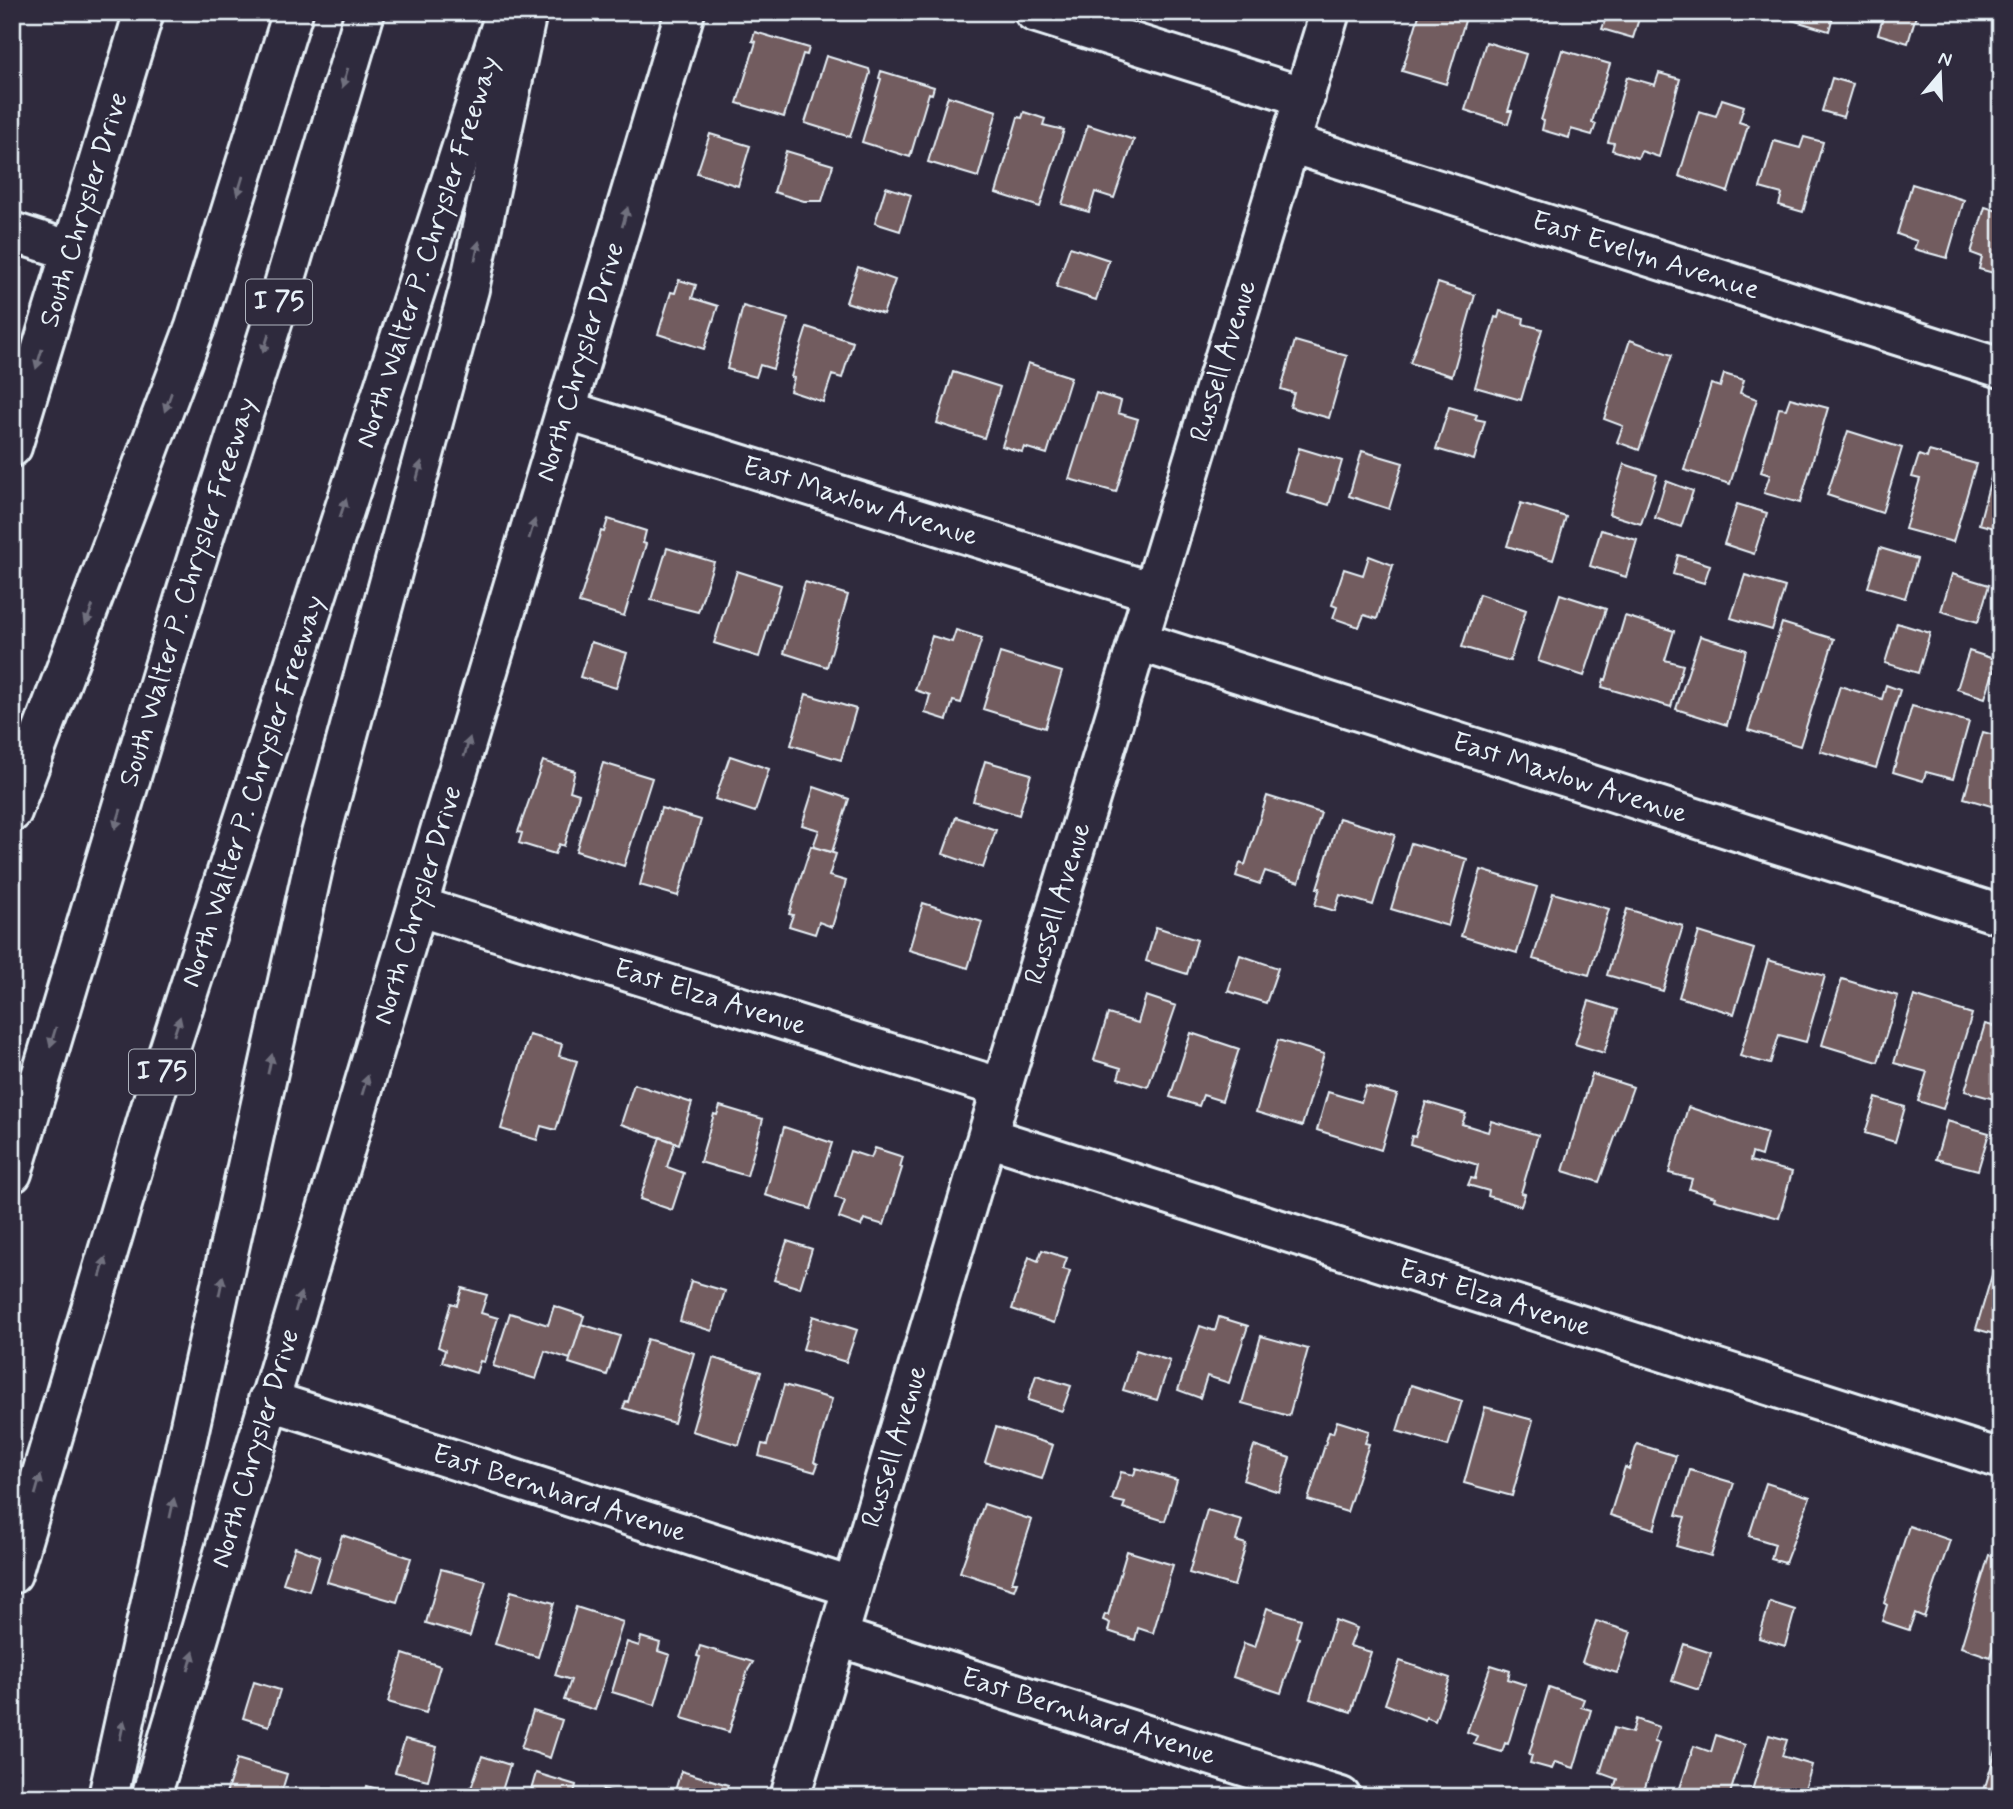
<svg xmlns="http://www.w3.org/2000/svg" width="2013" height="1809" font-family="Mynerve,sans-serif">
	<rect width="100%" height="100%" fill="#2f2a3d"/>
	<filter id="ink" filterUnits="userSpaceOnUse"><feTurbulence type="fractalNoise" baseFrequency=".0143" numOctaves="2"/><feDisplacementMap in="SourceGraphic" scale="14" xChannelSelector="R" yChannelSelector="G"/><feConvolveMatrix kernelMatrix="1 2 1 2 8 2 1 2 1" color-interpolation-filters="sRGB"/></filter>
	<g filter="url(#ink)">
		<path fill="#725c5f" stroke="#e8f1f8" stroke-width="2" d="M1420,12L1467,14L1446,84L1402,71Z
			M1540,12H1559L1557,18Z
			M1608,12H1641L1633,38L1602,29Z
			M1794,12H1834L1829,31L1792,20Z
			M1885,12H1917L1908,43L1878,34Z
			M755,32L809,48L807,55L803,54L784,117L737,103L756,42L752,41Z
			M1486,42L1526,54L1508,111H1512L1508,124L1465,110Z
			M1562,50L1610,64L1592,122L1596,124L1592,135L1571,129L1569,138L1542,130L1544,121L1541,120Z
			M826,56L869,69L870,73L850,137L805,123Z
			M881,71L934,87L932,94L929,93L910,157L862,142L881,79L879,78Z
			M1659,73L1680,79L1659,157L1641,151L1638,158L1612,150L1614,143L1608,142L1627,77L1655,85Z
			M1832,78L1853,84L1843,117L1822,111Z
			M948,96L997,111L978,177L928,162Z
			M1722,99L1744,106L1739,122L1748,125L1728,192L1679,176L1699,111L1716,116Z
			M1024,112L1045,119L1043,125L1064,130L1040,207L996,193L1018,117L1022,118Z
			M1088,125L1134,140L1114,198L1095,192L1089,212L1062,204Z
			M710,134L750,146L738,186L697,173Z
			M1804,137L1823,142L1803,212L1779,205L1782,194L1760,188L1774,141L1800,148Z
			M786,151L833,165L822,201H804L774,192Z
			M1912,184L1964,200L1947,258L1914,249L1917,241L1897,234Z
			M886,187L911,195L900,231L875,223Z
			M1985,207L2001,212V275L1979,269L1982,257L1971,253Z
			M1070,247L1109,260L1096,300L1056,287Z
			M858,267L895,280L883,314L846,302Z
			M679,280L696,285L692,298L718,306L704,349L658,334L671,292L675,293Z
			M1438,283L1475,295L1452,376L1410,363Z
			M743,306L788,319L773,369L760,365L756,377L727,369Z
			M1500,311L1524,318L1523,324L1542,329L1521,400L1475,387L1495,317L1498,318Z
			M807,327L853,342L842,378L832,375L823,402L790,391L794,378L791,377Z
			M1630,340L1672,355L1639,450L1617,442L1623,426L1604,419Z
			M1295,341L1347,356L1329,418L1290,407L1294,393L1281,389Z
			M1028,363L1071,377L1047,454L1024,447L1022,452L1002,446Z
			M953,372L1000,387L984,438L937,423Z
			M1724,374L1744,380L1740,393L1757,399L1730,484L1684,470L1711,384L1720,387Z
			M1096,393L1121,401L1118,413L1138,419L1116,492L1069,479Z
			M1790,398L1828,408L1800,503L1764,493L1770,475L1761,472L1779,408L1786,409Z
			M1449,407L1477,415L1475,419L1485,421L1474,460L1436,449Z
			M1848,431L1902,448L1882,513L1827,495Z
			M1299,448L1342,461L1329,505L1286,492Z
			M1362,451L1403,463L1389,509L1349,496Z
			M1929,451L1976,464L1953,542L1905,529L1920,479L1912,477L1919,455L1927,458Z
			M1624,464L1657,475L1641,524L1609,514Z
			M1992,474L2001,476V530L1979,524Z
			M1666,481L1693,491L1681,527L1655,518Z
			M1521,503L1566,517L1553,560L1507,546Z
			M1737,504L1767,513L1754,554L1724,544Z
			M608,519L646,531L643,543L646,544L624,616L579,603L601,531L604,532Z
			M1601,530L1637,540L1626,577L1590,566Z
			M667,548L714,562L698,612L651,600Z
			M1880,548L1917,559L1905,598L1868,587Z
			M1678,555L1710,565L1704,583L1673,574Z
			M1369,556L1393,565L1377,619L1364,615L1359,627L1333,618L1337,607L1332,605L1344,569L1363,575Z
			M737,571L781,585L759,657L714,643Z
			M1952,574L1989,585L1978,622L1941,611Z
			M1745,575L1785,587L1772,630L1731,618Z
			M805,582L848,595L827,667L784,653Z
			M1479,594L1526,610L1510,661L1462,647Z
			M1560,594L1606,609L1584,676L1538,661Z
			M1625,616L1674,631L1665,660L1683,665L1671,707L1602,687L1604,679L1606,680Z
			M1782,623L1834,639L1800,746L1748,730Z
			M1897,623L1930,633L1918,673L1885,663Z
			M956,630L982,638L961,703L953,701L947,720L925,713L930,695L915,690L932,636L952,642Z
			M1700,636L1746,650L1727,725L1676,709Z
			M591,642L627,653L616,688L580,677Z
			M1969,651L1997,660L1985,698L1957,689Z
			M1000,653L1062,672L1045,728L983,709Z
			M1886,685L1900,690L1876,768L1820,751L1840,686L1882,699Z
			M806,694L856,709L841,760L791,745Z
			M1912,706L1969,722L1953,779L1926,772L1923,781L1893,772Z
			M1983,732L2001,737V809L1964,798Z
			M730,756L769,769L755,812L715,799Z
			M543,761L575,771L570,791L579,794L564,846L559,844L555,854L519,843L522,833L518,832Z
			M985,761L1031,774L1019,815L973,801Z
			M603,763L652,778L624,866L576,851Z
			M814,787L849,799L832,852L813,847L819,830L802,825Z
			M1267,796L1321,813L1299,882L1265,871L1260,884L1236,876L1240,863L1245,865Z
			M661,808L701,820L678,896L640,885Z
			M956,817L996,830L983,868L943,854Z
			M1339,818L1395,835L1373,905L1340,895L1335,911L1315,905L1320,888H1317Z
			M1411,843L1467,859L1448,926L1391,909Z
			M811,846L836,854L829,876L846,881L832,927L819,922L815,934L789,926L793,915L789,914Z
			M1481,870L1537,887L1517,953L1461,936Z
			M1553,893L1609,909L1589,975L1533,959Z
			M923,903L982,922L968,968L909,950Z
			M1627,909L1683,926L1663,991L1607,975Z
			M1156,927L1197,940L1187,974L1146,961Z
			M1699,932L1754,949L1734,1014L1679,997Z
			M1240,955L1278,968L1266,1003L1228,991Z
			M1768,960L1825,976L1806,1042L1779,1035L1770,1064L1740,1056Z
			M1842,979L1898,996L1878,1062L1822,1045Z
			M1146,996L1176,1006L1148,1087L1118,1078L1121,1068L1094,1060L1108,1014L1138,1023Z
			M1914,996L1972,1014L1943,1109L1918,1101L1927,1072L1894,1063Z
			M1589,1001L1618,1010L1604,1053L1575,1044Z
			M1985,1024L2001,1028V1101L1965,1091Z
			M1191,1033L1239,1049L1222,1101L1203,1095L1199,1106L1170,1097Z
			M529,1035L562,1044L559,1056L577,1061L556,1130L541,1126L537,1140L501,1129Z
			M1278,1040L1324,1054L1302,1126L1256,1112Z
			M1592,1074L1633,1087L1599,1182L1563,1171Z
			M634,1084L692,1103L679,1144L621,1124Z
			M1366,1086L1397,1095L1381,1150L1317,1130L1328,1092L1361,1102Z
			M1876,1098L1905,1107L1895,1142L1865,1133Z
			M1426,1102L1466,1114L1462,1124L1488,1132L1491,1121L1538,1135L1521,1193L1525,1194L1521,1206L1488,1196L1489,1191L1468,1185L1471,1178L1475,1179L1478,1165L1410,1144L1412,1136L1415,1137Z
			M720,1106L763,1119L747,1176L700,1162L714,1114L717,1115Z
			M1688,1107L1767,1133L1761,1156L1752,1153L1750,1161L1792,1172L1779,1218L1714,1200L1715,1197L1689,1189L1692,1179L1669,1173Z
			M1947,1121L1989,1133L1978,1170L1936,1159Z
			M784,1127L832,1143L811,1209L765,1195Z
			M660,1137L675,1142L667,1167L684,1173L672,1210L640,1199Z
			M875,1148L903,1157L900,1167L902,1168L884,1225L864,1219L861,1226L839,1218L845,1201L835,1197L850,1151L871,1158Z
			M2001,1202V1221L1995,1220Z
			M787,1241L812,1249L800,1288L774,1280Z
			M1042,1250L1067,1258L1063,1269L1070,1271L1054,1323L1012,1309L1029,1257L1038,1261Z
			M1995,1265L2001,1266V1336L1976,1329Z
			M691,1281L725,1291L712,1331L680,1321Z
			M462,1288L487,1295L481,1313L498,1318L484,1362L480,1361L476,1373L442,1362L445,1350L438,1347L451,1303L457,1305Z
			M554,1306L584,1316L570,1359L545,1351L536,1379L493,1366L510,1313L548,1325Z
			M813,1316L857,1330L846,1362L803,1349Z
			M1219,1317L1248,1326L1229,1383L1207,1376L1200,1398L1178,1390L1200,1326L1215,1331Z
			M581,1324L620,1336L607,1375L569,1363Z
			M1261,1336L1308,1349L1289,1416L1242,1403Z
			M647,1339L694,1353L674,1423L623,1408L626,1401L628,1402Z
			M1136,1350L1170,1361L1157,1400L1123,1390Z
			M713,1358L761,1372L739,1445L692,1431Z
			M1036,1375L1071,1386L1062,1411L1028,1400Z
			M784,1385L832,1399L814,1462L818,1464L815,1472L759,1456L762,1444L767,1445Z
			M1411,1385L1462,1401L1448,1446L1397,1431Z
			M1485,1407L1533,1420L1512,1496L1464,1483Z
			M1337,1421L1369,1431L1365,1443L1369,1444L1347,1512L1308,1500L1329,1432L1333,1433Z
			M996,1427L1053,1445L1042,1479L985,1462Z
			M1637,1444L1676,1456L1654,1529L1610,1515L1625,1467L1629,1469Z
			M1254,1446L1290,1458L1279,1492L1243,1480Z
			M1136,1468L1177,1480L1165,1521L1123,1508L1125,1503L1112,1500L1121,1472L1134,1475Z
			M1690,1470L1734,1483L1711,1556L1676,1546L1685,1517L1676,1515Z
			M1766,1483L1810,1497L1785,1563L1771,1559L1775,1544L1749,1536Z
			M984,1504L1032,1520L1012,1582H1017L1014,1590L960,1572Z
			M1207,1510L1242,1520L1236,1541L1246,1544L1234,1586L1189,1573Z
			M1909,1526L1950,1540L1924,1617L1915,1613L1909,1630L1882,1621L1887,1605L1884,1603Z
			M342,1535L411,1558L397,1602L327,1582Z
			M295,1547L320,1556L309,1591L283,1583Z
			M1127,1551L1173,1565L1153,1633L1138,1628L1135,1640L1108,1631L1110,1623L1103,1620L1105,1614L1108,1615Z
			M1989,1555L2001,1558V1634L1997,1633L1990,1657L1961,1647Z
			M441,1569L486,1581L470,1636L426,1623Z
			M511,1591L554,1603L538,1657L495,1644Z
			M1770,1602L1795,1610L1785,1646L1759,1638Z
			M576,1607L623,1622L595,1710L564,1700L571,1680L555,1675Z
			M1267,1608L1301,1619L1296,1637L1299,1638L1281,1693L1233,1677L1244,1643L1255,1647Z
			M1335,1620L1357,1628L1350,1646L1371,1652L1351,1712L1310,1699Z
			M1596,1621L1631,1632L1617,1673L1582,1662Z
			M641,1637L660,1643L658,1651L670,1655L655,1705L612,1692L627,1642L639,1646Z
			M1684,1644L1711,1653L1699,1690L1672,1681Z
			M700,1646L753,1662L748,1670L729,1732L682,1718L700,1657L697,1656Z
			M403,1654L440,1666L426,1713L388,1702Z
			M1400,1661L1450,1678L1435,1721L1426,1717L1425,1720L1385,1704Z
			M1491,1665L1510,1671L1508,1679L1526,1685L1508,1744L1505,1743L1502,1752L1474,1744L1477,1736L1467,1732Z
			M254,1682L280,1690L269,1726L243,1718Z
			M1549,1687L1584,1699L1581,1707L1591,1710L1574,1768L1555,1762L1552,1769L1530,1763L1532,1755L1529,1754Z
			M533,1711L562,1720L550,1758L521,1748Z
			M1636,1719L1659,1727L1654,1742L1659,1743L1642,1797L1613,1791L1617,1779L1600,1773L1614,1728L1632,1733Z
			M1716,1735L1745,1745L1729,1797H1677L1694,1746L1711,1752Z
			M1769,1735L1787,1740L1782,1756L1812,1765L1803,1797H1750Z
			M405,1739L437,1747L428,1780L395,1772Z
			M1996,1751L2001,1752V1797H1982Z
			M482,1756L510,1765L500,1797L469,1794Z
			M237,1759L287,1774L280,1797H225Z
			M681,1771L728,1785L724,1797H673Z
			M536,1773L576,1785L573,1797H529Z
			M367,1786L391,1793L390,1797H364Z
			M603,1789L629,1797H601Z"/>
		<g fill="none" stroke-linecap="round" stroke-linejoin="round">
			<g stroke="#e8f1f8" stroke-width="44">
				<g id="street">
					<path d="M1034,12L1305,97"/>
					<path id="s1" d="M1290,143L2001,368"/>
					<path d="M12,232L72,251"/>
					<path id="s2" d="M568,411L1153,592"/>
					<path id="s3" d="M1138,641L2001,915"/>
					<path id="s4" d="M420,907L1002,1088"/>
					<path id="s5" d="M988,1137L2001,1459"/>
					<path id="s6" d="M268,1400L851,1587"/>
					<path id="s7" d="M839,1637L1341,1797"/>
					<path id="s8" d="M790,1797L1005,1077L1330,12"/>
				</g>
			</g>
			<g stroke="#e8f1f8" stroke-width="44">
				<g id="secondary">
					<path id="s9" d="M12,447L144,12"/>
					<path id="s10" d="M151,1797L685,12"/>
				</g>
			</g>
			<g stroke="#e8f1f8" stroke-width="44">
				<g id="highway">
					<path d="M12,812L195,327L293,12"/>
					<path id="s11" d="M12,1173L187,590L281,295L365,12"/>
					<path id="s12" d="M12,1574L154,1097L505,14"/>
					<path d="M108,1797L318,845L469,289L527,12"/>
				</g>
			</g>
			<use href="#street" stroke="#2f2a3d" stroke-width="38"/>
			<use href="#secondary" stroke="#2f2a3d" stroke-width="38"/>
			<use href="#highway" stroke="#2f2a3d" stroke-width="38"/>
		</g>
		<defs><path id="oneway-solid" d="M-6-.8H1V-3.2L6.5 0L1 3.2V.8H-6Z" transform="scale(1.75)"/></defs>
		<g fill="#70707e">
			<use href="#oneway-solid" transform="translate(345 78) rotate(106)"/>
			<use href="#oneway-solid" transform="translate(240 186) rotate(107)"/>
			<use href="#oneway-solid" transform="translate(625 217) rotate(-74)"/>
			<use href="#oneway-solid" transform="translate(477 251) rotate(-78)"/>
			<use href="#oneway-solid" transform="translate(266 343) rotate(108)"/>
			<use href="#oneway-solid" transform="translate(39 359) rotate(107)"/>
			<use href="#oneway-solid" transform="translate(168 402) rotate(110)"/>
			<use href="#oneway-solid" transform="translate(419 471) rotate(-75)"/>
			<use href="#oneway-solid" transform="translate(343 508) rotate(-72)"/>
			<use href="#oneway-solid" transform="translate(532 529) rotate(-73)"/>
			<use href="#oneway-solid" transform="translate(89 615) rotate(111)"/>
			<use href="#oneway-solid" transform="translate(467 747) rotate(-73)"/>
			<use href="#oneway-solid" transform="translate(118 819) rotate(107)"/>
			<use href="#oneway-solid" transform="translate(177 1026) rotate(-72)"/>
			<use href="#oneway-solid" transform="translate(53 1037) rotate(107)"/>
			<use href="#oneway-solid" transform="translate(270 1064) rotate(-78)"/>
			<use href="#oneway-solid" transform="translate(365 1085) rotate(-73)"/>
			<use href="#oneway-solid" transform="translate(103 1267) rotate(-74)"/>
			<use href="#oneway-solid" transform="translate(221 1286) rotate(-78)"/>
			<use href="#oneway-solid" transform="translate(298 1302) rotate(-73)"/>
			<use href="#oneway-solid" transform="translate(38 1485) rotate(-74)"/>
			<use href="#oneway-solid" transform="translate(172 1508) rotate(-78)"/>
			<use href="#oneway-solid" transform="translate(191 1661) rotate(-74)"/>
			<use href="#oneway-solid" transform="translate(122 1730) rotate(-78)"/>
		</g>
	</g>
	<g text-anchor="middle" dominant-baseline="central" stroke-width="5" stroke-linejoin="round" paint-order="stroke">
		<g fill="#2f2a3d" stroke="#b0b5c0" stroke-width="2">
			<rect x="246" y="279.5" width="66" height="45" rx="5"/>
			<rect x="129" y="1049.5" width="66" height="45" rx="5"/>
		</g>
		<g font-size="26" font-weight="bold" fill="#e8f1f8">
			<text x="279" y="302">I 75</text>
			<text x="162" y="1072">I 75</text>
		</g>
		<g font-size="28" fill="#e8f1f8" stroke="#2f2a3d">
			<text stroke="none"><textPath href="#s9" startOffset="248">South Chrysler Drive</textPath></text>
			<text stroke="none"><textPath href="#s12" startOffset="1386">North Walter P. Chrysler Freeway</textPath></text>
			<text stroke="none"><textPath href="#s1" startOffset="373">East Evelyn Avenue</textPath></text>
			<text stroke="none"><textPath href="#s10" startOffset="1498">North Chrysler Drive</textPath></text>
			<text stroke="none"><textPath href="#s8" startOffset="1500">Russell Avenue</textPath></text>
			<text stroke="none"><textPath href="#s2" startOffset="306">East Maxlow Avenue</textPath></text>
			<text stroke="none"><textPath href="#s11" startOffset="607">South Walter P. Chrysler Freeway</textPath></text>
			<text stroke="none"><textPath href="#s3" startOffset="453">East Maxlow Avenue</textPath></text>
			<text stroke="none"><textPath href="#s12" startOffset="819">North Walter P. Chrysler Freeway</textPath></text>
			<text stroke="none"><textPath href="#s8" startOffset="933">Russell Avenue</textPath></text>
			<text stroke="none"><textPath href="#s10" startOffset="931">North Chrysler Drive</textPath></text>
			<text stroke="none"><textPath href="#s4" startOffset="304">East Elza Avenue</textPath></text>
			<text stroke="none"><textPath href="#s5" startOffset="532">East Elza Avenue</textPath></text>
			<text stroke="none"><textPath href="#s10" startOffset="364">North Chrysler Drive</textPath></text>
			<text stroke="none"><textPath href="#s8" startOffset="366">Russell Avenue</textPath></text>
			<text stroke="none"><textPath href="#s6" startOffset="306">East Bernhard Avenue</textPath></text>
			<text stroke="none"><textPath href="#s7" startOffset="262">East Bernhard Avenue</textPath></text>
		</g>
	</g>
	<rect width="2013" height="1809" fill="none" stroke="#2f2a3d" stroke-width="42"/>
	<rect x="21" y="21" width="1971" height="1767" fill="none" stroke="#e8f1f8" stroke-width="2.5" filter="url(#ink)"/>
	<g transform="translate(1940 74) rotate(19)" stroke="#2f2a3d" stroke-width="5" paint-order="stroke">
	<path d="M0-5L12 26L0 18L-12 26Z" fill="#e8f1f8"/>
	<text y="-10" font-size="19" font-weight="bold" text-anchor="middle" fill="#e8f1f8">N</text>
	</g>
</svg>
